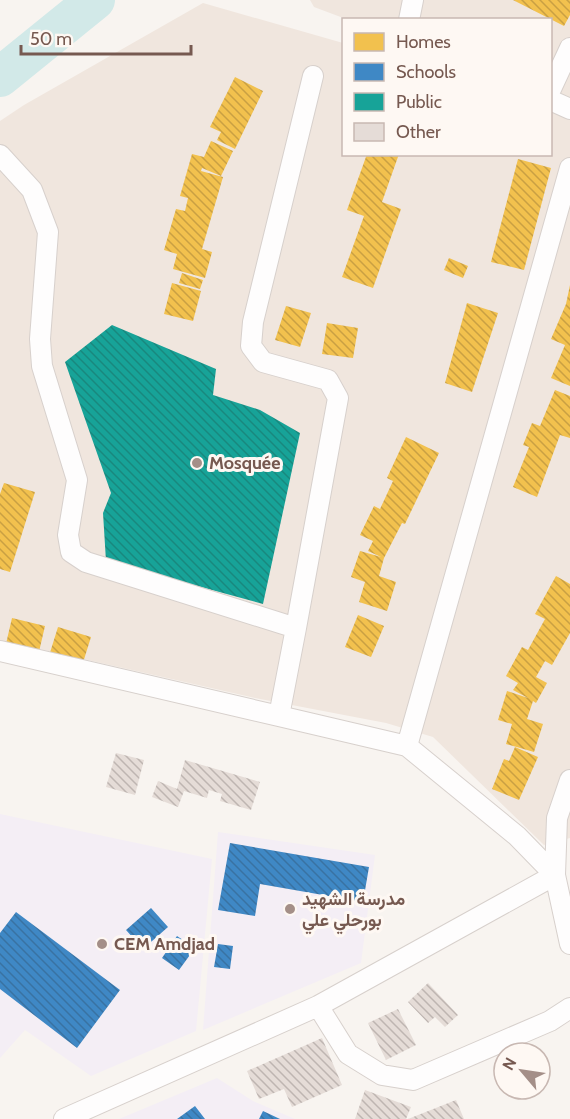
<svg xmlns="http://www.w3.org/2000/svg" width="570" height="1119" font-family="Cabin,Vazirmatn,sans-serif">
	<defs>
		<pattern id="homes-back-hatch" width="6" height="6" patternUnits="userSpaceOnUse" patternTransform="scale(1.5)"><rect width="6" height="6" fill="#f2c14e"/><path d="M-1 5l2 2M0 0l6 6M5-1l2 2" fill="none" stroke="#c9a043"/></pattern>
		<pattern id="schools-back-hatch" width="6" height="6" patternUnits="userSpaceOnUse" patternTransform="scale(1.5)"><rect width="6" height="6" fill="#3f88c5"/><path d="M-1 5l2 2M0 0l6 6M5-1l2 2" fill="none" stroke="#3972a2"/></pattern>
		<pattern id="public-back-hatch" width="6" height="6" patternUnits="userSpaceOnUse" patternTransform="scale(1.5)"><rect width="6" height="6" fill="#17a398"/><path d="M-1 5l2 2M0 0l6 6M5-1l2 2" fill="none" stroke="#19887e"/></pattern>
		<pattern id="building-back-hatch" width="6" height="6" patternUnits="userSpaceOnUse" patternTransform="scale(1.5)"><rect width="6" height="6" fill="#e5dcd7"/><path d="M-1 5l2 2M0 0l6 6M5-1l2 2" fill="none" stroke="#beb5b1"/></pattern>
	</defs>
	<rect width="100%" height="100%" fill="#f8f4f0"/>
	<path fill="#f0e6de" d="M310,0H570V103L551,95L550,20L346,19L314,7Z
		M203,3L343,43L344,154H550L551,103L570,108V838L544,845L433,737L386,723L255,698L0,640V121L24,105Z"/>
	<path fill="#f4eef5" d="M0,814L212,859L196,1031L91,1076L25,1030L0,1058Z
		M218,832L375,855L361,963L203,1030Z
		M217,1078L253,1101L295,1119H119Z"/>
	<path fill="url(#homes-back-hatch)" d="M513,0H570V15L564,26Z
		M235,77L263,91L235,149L217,140L221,132L210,127Z
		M211,141L233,151L221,176L202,168L201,171L223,177L202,249L212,252L205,278L173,269L177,254L164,250L176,209L185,211L188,198L180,196L192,154L204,157Z
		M367,154H399L382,202L401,209L373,288L342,277L364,216L347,210Z
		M518,159L551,168L524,270L491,262Z
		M449,258L468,266L463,278L444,270Z
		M182,273L203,280L200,289L179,283Z
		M172,283L201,291L193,321L164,314Z
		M570,285V386L551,378L565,345L551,339L566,304Z
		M467,303L498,313L472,392L445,383Z
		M286,306L311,313L300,347L275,340Z
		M327,323L358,328L353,358L322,354Z
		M555,390L570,396V438L560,435L537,497L513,487L529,447L523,445L532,423L540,426Z
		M406,437L439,453L405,524L402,523L384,558L379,576L396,582L387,611L359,602L365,582L351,577L360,551L381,557L368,551L373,541L360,535L374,506L380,509L393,481L387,478Z
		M4,483L35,492L10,572L0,569V494Z
		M556,576L570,584V633L552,665L545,661L536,677L547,683L536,703L533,701L527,719L543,724L534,752L506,744L512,724L498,720L507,691L528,698L513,690L518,683L506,676L522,647L528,650L545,619L535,614Z
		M358,615L384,626L371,657L345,647Z
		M12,618L45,626L38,656L5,648Z
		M58,627L91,637L81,669L48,659Z
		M515,747L538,757L519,800L492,789L504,759L509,761Z"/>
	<path fill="url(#schools-back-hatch)" d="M230,843L369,867L363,902L260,884L255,916L218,910Z
		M151,908L168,927L143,949L126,930Z
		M16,912L120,990L77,1048L0,989V933Z
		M177,936L195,948L179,970L162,958Z
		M218,944L233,946L230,969L214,967Z
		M195,1106L205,1119H177Z
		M263,1111L280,1119H259Z"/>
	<path fill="url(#public-back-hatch)" d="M112,325L216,369L213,395L260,410L300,433L263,604L106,561L103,513L111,493L65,362Z"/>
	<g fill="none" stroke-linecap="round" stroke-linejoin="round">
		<path stroke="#d2e9e8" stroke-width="40" d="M0,77L95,0"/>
	</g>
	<path fill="url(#building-back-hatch)" d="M116,753L144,760L135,795L106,787Z
		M185,760L260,782L251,810L220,801L222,794L209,790L207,798L184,791L178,807L152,797L158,781L177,789Z
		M428,983L458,1015L445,1027L435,1017L428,1023L408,1002Z
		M398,1009L416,1045L386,1060L368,1023Z
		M322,1038L342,1085L292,1107L284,1089L259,1099L247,1071Z
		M365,1090L411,1107L406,1119H355Z
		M456,1100L464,1119H408Z"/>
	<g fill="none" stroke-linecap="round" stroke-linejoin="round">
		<g stroke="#d7d0cc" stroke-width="22">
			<path id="minor" d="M409,20L413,0
				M550,91L570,48
				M550,100L570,109
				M0,155L32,190L48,232L40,339L42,366L77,480L68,535L71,552L86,562L296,628L279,716L0,651
				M296,628L338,398L328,380L263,362L251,346L253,322L313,76
				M407,746L570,168
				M570,780L557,818L555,875L570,944
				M318,1006L348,1054L382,1075L413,1080L550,1021L570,1008
				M64,1119L318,1006L555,875L517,836L407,746L279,716"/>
		</g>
		<use href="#minor" stroke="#fefdfd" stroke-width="20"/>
	</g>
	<g fill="#a48f88" stroke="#fef8f3" stroke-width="2">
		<circle cx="197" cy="463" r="6"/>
		<circle cx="290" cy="909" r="6"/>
		<circle cx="102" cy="944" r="6"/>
	</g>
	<g text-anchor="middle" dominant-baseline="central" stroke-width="6" stroke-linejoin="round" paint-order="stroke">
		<g font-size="18" font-weight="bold" fill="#765950" stroke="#fef8f3" text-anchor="start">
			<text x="209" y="463">Mosquée</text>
			<text x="302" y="899">مدرسة الشهيد<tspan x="302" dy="21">بورحلي علي</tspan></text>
			<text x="114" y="944">CEM Amdjad</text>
		</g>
	</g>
	<rect x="342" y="18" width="210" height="138" fill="#fef8f3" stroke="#c8b8b2" stroke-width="1.5"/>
	<rect x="354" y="33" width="30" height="18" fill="#f2c14e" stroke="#c8b8b2" stroke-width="1.5"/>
	<text x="396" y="48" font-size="18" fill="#765950">Homes</text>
	<rect x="354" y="63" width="30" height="18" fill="#3f88c5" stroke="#c8b8b2" stroke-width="1.5"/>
	<text x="396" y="78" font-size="18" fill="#765950">Schools</text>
	<rect x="354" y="93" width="30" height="18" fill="#17a398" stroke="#c8b8b2" stroke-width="1.5"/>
	<text x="396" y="108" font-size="18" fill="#765950">Public</text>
	<rect x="354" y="123" width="30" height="18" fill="#e5dcd7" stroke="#c8b8b2" stroke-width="1.5"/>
	<text x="396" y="138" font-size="18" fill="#765950">Other</text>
	<g transform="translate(522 1071) rotate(299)"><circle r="28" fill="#fef8f3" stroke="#c8b8b2" stroke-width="1.5"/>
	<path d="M0-4.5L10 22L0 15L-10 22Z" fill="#a48f88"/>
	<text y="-9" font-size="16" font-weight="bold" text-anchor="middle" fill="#765950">N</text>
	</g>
	<path d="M21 45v9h170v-9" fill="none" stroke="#765950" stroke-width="3"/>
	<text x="30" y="45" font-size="18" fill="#765950" stroke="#fef8f3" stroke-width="4.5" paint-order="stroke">50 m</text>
</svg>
